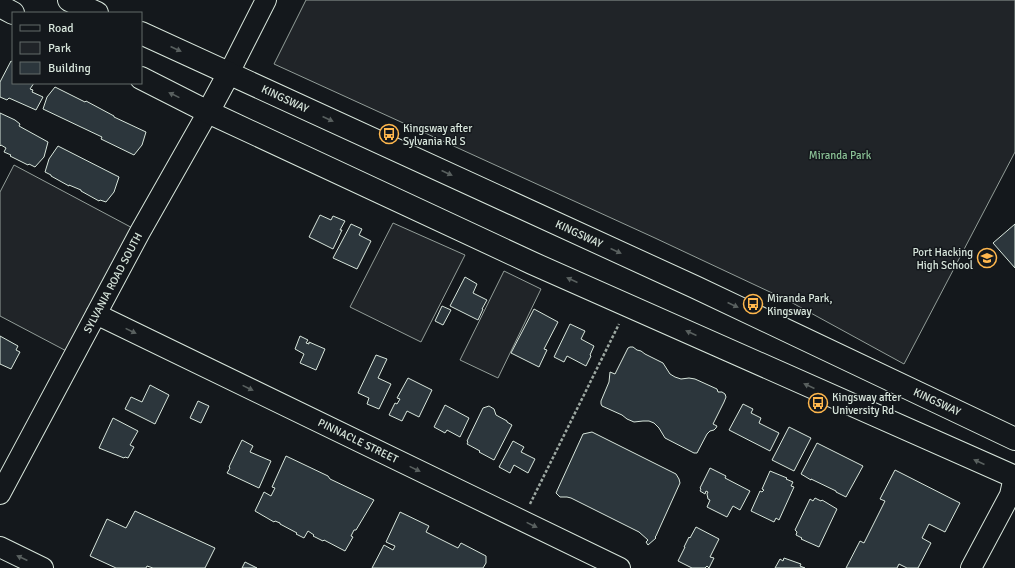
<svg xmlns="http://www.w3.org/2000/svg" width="1015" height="568" font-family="Signika,sans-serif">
	<rect width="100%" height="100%" fill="#14181c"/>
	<path fill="#202428" stroke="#939e99" d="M306,0H1015V152L904,364L787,300L655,238L274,64Z
		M14,165L140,232L74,355L0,316V192Z
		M393,223L465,255L421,342L350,307Z
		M504,271L541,289L498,378L460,360Z"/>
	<path fill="#2c363c" stroke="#d8e6dc" d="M11,61L13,62V83H34L30,89L33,90L32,92L43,97L36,110L9,98L7,100L0,97V82Z
		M55,87L85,102L86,101L114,116V117L146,132L142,145L134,155L101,139L102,137L43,109L47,97Z
		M0,113L15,120L20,124L19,126L48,142L44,157L35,167L29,164L28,165L10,156L11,155L4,152L6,148L1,145L0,146Z
		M58,146L119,177L114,192L106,202L100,200L99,201L81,191V190L69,185V186L51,176V175L45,172L49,159Z
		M320,215L331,220L333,216L345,221L340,230H342L333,249L309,237Z
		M351,224L362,229L359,235L371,241L357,269L333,258Z
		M1015,224V268L993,243Z
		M465,277L477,284L473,293L487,300L482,309H483L478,320L450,306Z
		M442,306L451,310L443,325L435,321Z
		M534,309L558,322L544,349L547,350L539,367L511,353Z
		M570,324L585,331L581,339L594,346L590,355L591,356L586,366L567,356L564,362L554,357Z
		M0,336L18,346L16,350L20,352L11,369L0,364Z
		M300,336L308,340L306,343L309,344V342L325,349L316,370L300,363L304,354L295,349Z
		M630,347H633L637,350L641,351L645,354L663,363L670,374L675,377L681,379L689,378L695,379L717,389L718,392H722L725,394L726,397L724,402L713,424L717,426L716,428L714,430L710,431L707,434L697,453H694L665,438L659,428L654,423L649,421H643L634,422L627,419L622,415L602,406L601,404V401L609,382L610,372L615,374L628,348Z
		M376,355L387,359L378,378L391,384L379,409L367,404L369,398L358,393Z
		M408,378L432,390L419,417L407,411L402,421L389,415L395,403L397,404L400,399L397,398Z
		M150,385L169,395L155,424L125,409L131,397L142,402Z
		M198,401L209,406L201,423L190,418Z
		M743,404L753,409L751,413L761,418L759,423L779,433L770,451L729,430Z
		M445,405L469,418L460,437L447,430L445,433L434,427Z
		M489,406L494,409L496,415L507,421V422L512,425L494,460L479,452L480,451L467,444L468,442L467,441L483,408Z
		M113,418L138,431L130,445L134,447L128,458L125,457L124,458L99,448Z
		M789,427L811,438L794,471L772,460Z
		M592,432L676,474L679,479L680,483L656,536L655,537L656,538L648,545L646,542L648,540L639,532L571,498L567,497H560L556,493L583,434Z
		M242,440L253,446L250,452L271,461L259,488L227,473L230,468L229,467Z
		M513,441L524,447L521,452L535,459L528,473L514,465L510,473L499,467Z
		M817,443L863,466L846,497L836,492V491L811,479V480L801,474Z
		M286,456L328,476L330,479L374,500L356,530H354L351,536L353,537L345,551L324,540L323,541L313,536L314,535L308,531L304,538L296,534L297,533L280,524V523L275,521L274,522L255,511L264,492L271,496L275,488L272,487Z
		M710,468L726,476L725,478L750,491L740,510L733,506L727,517L707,507L710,500L708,499L707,494L708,492L706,491L705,494L700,491L701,489L700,488Z
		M895,470L960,503L945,532L929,524L922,538L931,543L918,568H907L899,564L897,568H846L860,541L864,543L885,501L880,499Z
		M770,471L787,478L786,479L793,482L791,486L794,487L779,520L776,518L774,522L751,511L760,491L762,492L764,490L762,489Z
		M815,498L821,501L822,500L837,509L819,547L801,539L802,538L796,535L797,532L795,530L810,499L813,501Z
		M135,511L215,548L205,568H153L147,566L146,568H116L90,556L107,519L126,528Z
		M400,512L429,526L426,532L458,548L461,543L486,556V563L483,568H372L384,545L393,550L395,546L386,542Z
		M696,527L719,539L710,557L714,558L709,568L707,566L705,568H692L678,561L685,547H684L689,537L690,538Z
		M784,558L801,564L800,566L805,568H775L780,559L783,561Z
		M245,562L257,568H242Z"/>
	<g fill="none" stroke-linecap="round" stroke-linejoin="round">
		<g stroke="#d8e6dc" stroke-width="22">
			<path id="minor" d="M229,73L266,0
				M96,314L620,568
				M0,494L140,232L208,112
				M0,547L43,568
				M971,568L1010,495L1014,477"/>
		</g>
		<g stroke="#d8e6dc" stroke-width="24">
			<path id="major" d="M69,0L97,13
				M0,6L13,13
				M141,33L695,287L1015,439
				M141,78L208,112L532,263L1015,477
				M208,112L229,73"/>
		</g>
		<path stroke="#9da8a2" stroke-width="2.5" stroke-dasharray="3 2" stroke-linecap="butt" d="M530,504L619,324"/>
		<use href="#minor" stroke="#14181c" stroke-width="20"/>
		<use href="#major" stroke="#14181c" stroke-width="22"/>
	</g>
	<defs><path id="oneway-solid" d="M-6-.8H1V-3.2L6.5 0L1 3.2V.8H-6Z"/></defs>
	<g fill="#59605f">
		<use href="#oneway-solid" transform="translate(176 49) rotate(25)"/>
		<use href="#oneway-solid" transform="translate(174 95) rotate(-154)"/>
		<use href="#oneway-solid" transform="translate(328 119) rotate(25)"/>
		<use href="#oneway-solid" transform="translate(447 173) rotate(25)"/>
		<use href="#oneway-solid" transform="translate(616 251) rotate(25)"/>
		<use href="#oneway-solid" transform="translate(572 280) rotate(-156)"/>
		<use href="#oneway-solid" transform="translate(733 305) rotate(25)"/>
		<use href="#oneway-solid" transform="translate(131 331) rotate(26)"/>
		<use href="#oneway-solid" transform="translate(691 333) rotate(-156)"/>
		<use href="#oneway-solid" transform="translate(809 386) rotate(-156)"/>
		<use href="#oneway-solid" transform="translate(248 388) rotate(26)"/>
		<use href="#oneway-solid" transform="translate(979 462) rotate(-156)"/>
		<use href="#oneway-solid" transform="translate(415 469) rotate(26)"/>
		<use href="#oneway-solid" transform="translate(532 525) rotate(26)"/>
		<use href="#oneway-solid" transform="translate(22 558) rotate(-155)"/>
	</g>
	<defs>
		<g id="bus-ring" transform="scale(1)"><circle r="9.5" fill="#14181c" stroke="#ffb74d" stroke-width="1.5"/><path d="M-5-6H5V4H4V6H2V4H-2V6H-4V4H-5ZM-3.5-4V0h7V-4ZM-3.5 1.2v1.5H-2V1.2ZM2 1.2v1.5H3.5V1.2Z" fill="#ffb74d"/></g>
		<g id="school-ring" transform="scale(1)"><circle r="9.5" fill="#14181c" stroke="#ffb74d" stroke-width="1.5"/><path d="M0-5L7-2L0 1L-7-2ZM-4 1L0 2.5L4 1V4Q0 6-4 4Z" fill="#ffb74d"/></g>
	</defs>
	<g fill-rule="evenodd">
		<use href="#bus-ring" x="389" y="134"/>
		<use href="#school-ring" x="987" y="258"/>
		<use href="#bus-ring" x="753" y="304"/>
		<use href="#bus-ring" x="818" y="403"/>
	</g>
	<g text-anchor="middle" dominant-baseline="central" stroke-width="3" stroke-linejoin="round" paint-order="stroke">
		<g font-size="11" fill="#d8e6dc" stroke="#14181c">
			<text transform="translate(285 99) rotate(25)">KINGSWAY</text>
			<text transform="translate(579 234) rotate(25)">KINGSWAY</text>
			<text transform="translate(113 283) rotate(-62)">SYLVANIA ROAD SOUTH</text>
			<text transform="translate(937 402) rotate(25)">KINGSWAY</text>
			<text transform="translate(358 441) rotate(26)">PINNACLE STREET</text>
		</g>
		<g font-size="11" fill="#d8e6dc" stroke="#14181c" text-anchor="start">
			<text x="403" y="128">Kingsway after<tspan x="403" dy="13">Sylvania Rd S</tspan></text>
			<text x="973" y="252" text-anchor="end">Port Hacking<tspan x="973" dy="13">High School</tspan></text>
			<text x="767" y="298">Miranda Park,<tspan x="767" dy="13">Kingsway</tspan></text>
			<text x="832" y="397">Kingsway after<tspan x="832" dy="13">University Rd</tspan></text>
		</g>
		<g font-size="11" fill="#8ac095" stroke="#14181c">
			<text x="840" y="155">Miranda Park</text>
		</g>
	</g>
	<rect x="12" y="12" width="130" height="72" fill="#14181c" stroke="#626a69"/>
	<rect x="20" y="25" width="20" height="6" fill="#14181c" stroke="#626a69"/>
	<text x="48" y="32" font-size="12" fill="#d8e6dc">Road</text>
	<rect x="20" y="42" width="20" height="12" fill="#202428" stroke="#626a69"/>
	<text x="48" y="52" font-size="12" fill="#d8e6dc">Park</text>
	<rect x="20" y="62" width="20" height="12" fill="#2c363c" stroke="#626a69"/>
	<text x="48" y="72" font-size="12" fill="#d8e6dc">Building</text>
</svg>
